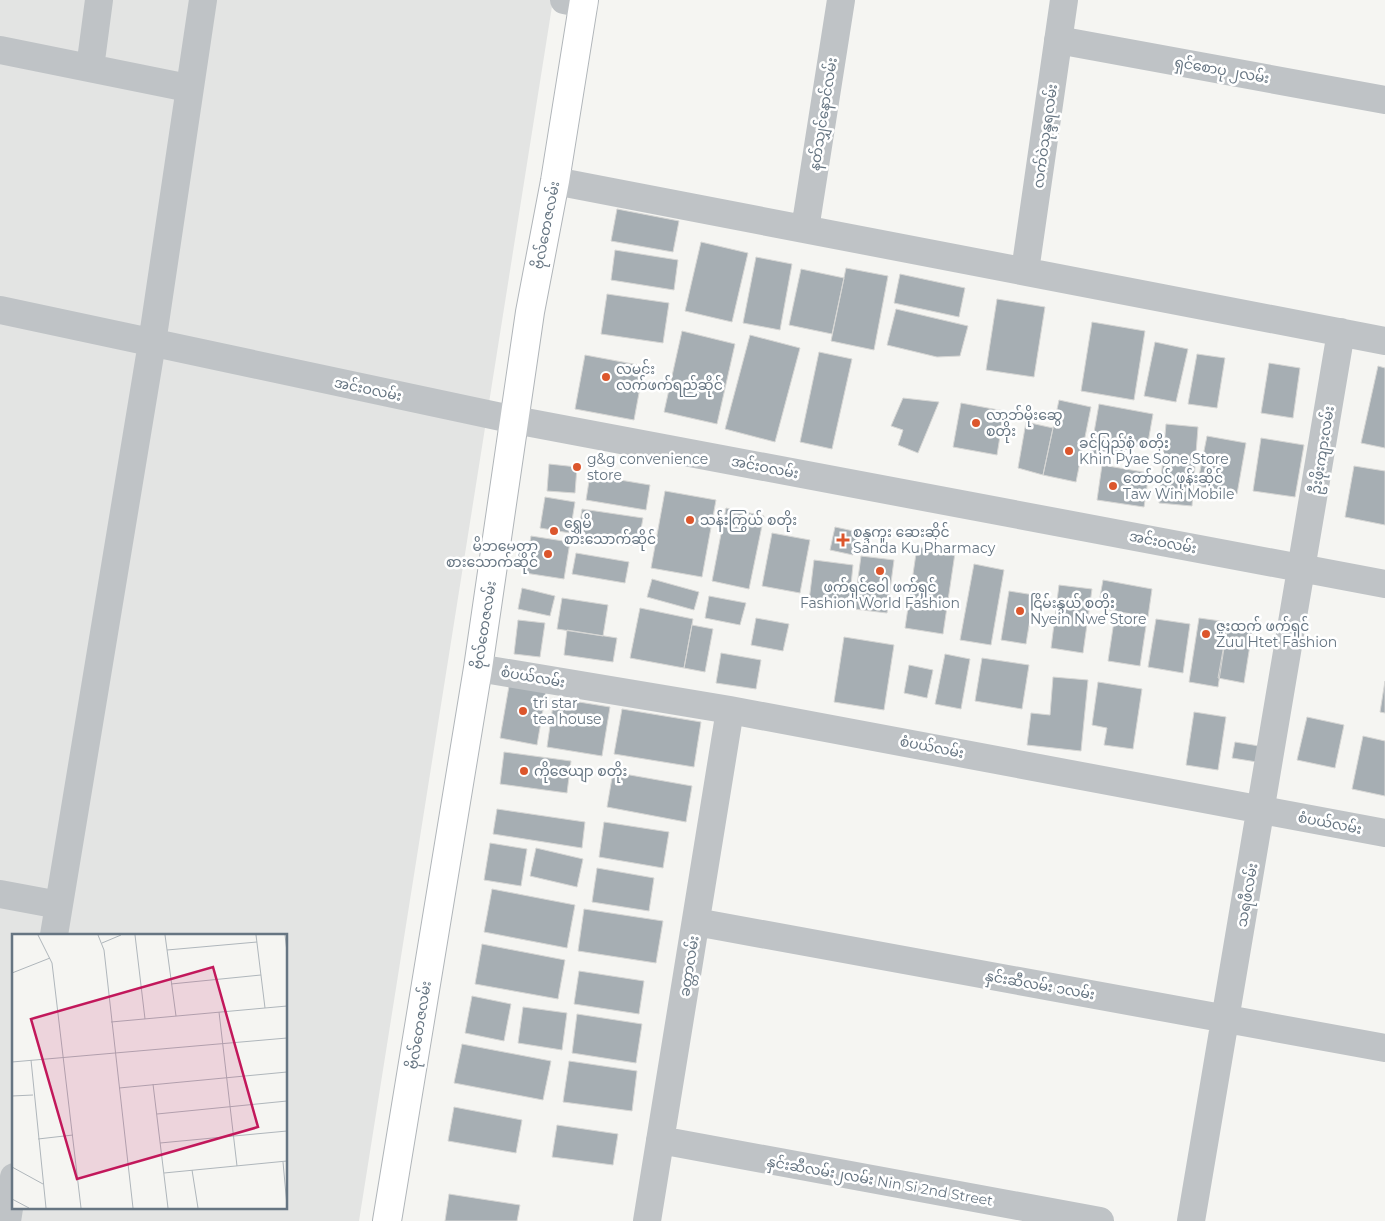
<svg xmlns="http://www.w3.org/2000/svg" width="1385" height="1221" font-family="Montserrat,'Noto Sans Myanmar',sans-serif">
	<rect width="100%" height="100%" fill="#f5f5f2"/>
	<path fill="#e3e4e3" fill-rule="evenodd" d="M0,0H553L359,1221H0ZM14,935H286V1207H14Z"/>
	<path fill="#a6aeb3" stroke="#d7d7d5" d="M617,209L679,221L673,252L611,241Z
		M701,242L748,253L732,322L685,311Z
		M615,250L678,260L674,290L611,280Z
		M756,257L792,264L780,330L743,323Z
		M846,268L888,276L874,350L831,341Z
		M801,269L844,278L832,334L789,325Z
		M900,274L965,288L959,317L894,303Z
		M607,294L669,303L663,343L601,334Z
		M997,299L1045,307L1034,377L986,370Z
		M896,309L968,326L960,356L937,357L887,345Z
		M1092,322L1145,331L1134,400L1081,391Z
		M682,331L735,344L717,424L664,412Z
		M750,335L800,348L775,442L725,429Z
		M1155,342L1188,349L1176,402L1144,396Z
		M819,352L852,359L832,449L800,442Z
		M1197,354L1225,358L1217,408L1188,404Z
		M585,355L644,366L634,420L575,409Z
		M1269,363L1300,368L1293,418L1261,413Z
		M1378,366L1385,368V448L1361,443Z
		M903,398L939,402L918,453L898,445L903,430L891,426Z
		M1059,400L1091,407L1076,482L1043,475Z
		M961,403L1004,411L997,455L953,447Z
		M1099,404L1153,414L1147,448L1128,445L1127,456L1111,453L1109,464L1102,465L1089,461Z
		M1026,422L1053,428L1043,475L1018,468Z
		M1166,424L1198,427L1192,506L1159,503Z
		M1207,436L1246,443L1237,494L1197,486Z
		M1261,438L1304,445L1295,497L1253,491Z
		M549,464L577,467L575,493L547,491Z
		M1102,465L1149,473L1144,507L1097,500Z
		M1354,466L1385,471V525L1345,517Z
		M590,475L650,485L646,510L586,500Z
		M665,491L716,500L702,577L651,568Z
		M545,497L575,502L570,533L540,528Z
		M726,508L764,516L749,589L712,581Z
		M582,509L643,518L638,546L578,537Z
		M835,527L858,532L853,555L830,550Z
		M772,533L810,540L800,593L762,586Z
		M531,536L570,542L564,579L525,573Z
		M917,547L955,553L943,634L905,628Z
		M576,553L629,562L625,583L572,574Z
		M861,556L894,560L887,613L854,609Z
		M814,560L853,565L849,605L809,601Z
		M974,564L1004,570L991,645L960,640Z
		M652,579L699,592L694,610L647,597Z
		M1103,580L1152,589L1148,617L1098,608Z
		M1059,585L1092,589L1083,653L1051,648Z
		M522,588L555,596L550,616L518,609Z
		M1009,591L1034,595L1026,644L1001,640Z
		M709,596L746,603L740,625L705,618Z
		M562,598L608,605L603,636L557,629Z
		M640,608L693,619L684,668L630,658Z
		M756,618L789,624L783,651L751,645Z
		M1199,618L1228,622L1218,687L1189,682Z
		M1156,619L1190,624L1183,673L1148,667Z
		M518,620L545,623L540,657L514,654Z
		M1114,621L1146,626L1140,666L1108,661Z
		M1228,622L1253,626L1244,683L1218,678Z
		M692,625L713,629L705,672L684,668Z
		M567,630L617,638L613,662L564,655Z
		M844,637L894,645L884,710L834,702Z
		M721,653L761,660L756,689L716,683Z
		M945,654L970,659L961,709L935,704Z
		M982,658L1029,665L1022,709L975,701Z
		M909,665L933,670L927,698L904,693Z
		M1053,677L1088,680L1081,751L1027,745L1031,713L1050,715Z
		M1385,681V713L1380,712Z
		M1098,682L1142,689L1133,749L1104,745L1107,728L1092,725Z
		M509,686L546,692L537,745L500,738Z
		M554,698L610,707L602,756L547,747Z
		M622,709L701,722L694,767L614,754Z
		M1194,712L1226,717L1218,770L1186,765Z
		M1307,717L1344,725L1335,768L1297,760Z
		M1363,736L1385,741V796L1352,789Z
		M1235,742L1259,746L1257,762L1232,758Z
		M504,752L571,761L567,793L500,784Z
		M613,772L692,786L686,822L607,807Z
		M497,809L585,822L582,848L493,834Z
		M604,822L669,832L663,868L599,857Z
		M490,843L527,849L521,886L484,880Z
		M536,848L583,859L577,887L530,876Z
		M597,868L654,878L649,911L592,902Z
		M492,889L575,905L567,948L484,932Z
		M584,909L663,921L656,963L578,951Z
		M482,944L565,960L558,999L475,984Z
		M579,971L644,981L639,1014L574,1004Z
		M472,996L511,1004L504,1041L465,1033Z
		M523,1007L567,1013L562,1050L518,1043Z
		M577,1014L642,1024L636,1063L572,1053Z
		M462,1044L551,1061L543,1100L454,1083Z
		M569,1061L637,1071L632,1111L563,1102Z
		M454,1107L522,1120L516,1153L448,1141Z
		M557,1125L618,1134L613,1165L552,1157Z
		M449,1194L520,1205L517,1221H445Z"/>
	<g fill="none" stroke-linecap="round" stroke-linejoin="round">
		<g stroke="#b0b5b9" stroke-width="30">
			<path id="major" d="M387,1221L478,668L530,312L555,181L584,0"/>
		</g>
		<path stroke="#bfc3c6" stroke-width="28" d="M564,0L584,4
			M1058,40L1385,100
			M0,50L188,88
			M90,68L99,0
			M555,181L1385,341
			M805,229L841,0
			M1025,271L1064,0
			M0,310L515,420L1385,584
			M478,668L730,710L1385,833
			M0,894L59,905
			M696,922L1385,1048
			M54,935L152,343L203,0
			M660,1140L1100,1221
			M7,1221L14,1177
			M647,1221L730,710
			M1191,1221L1341,332"/>
		<use href="#major" stroke="#fff" stroke-width="28"/>
	</g>
	<g fill="#dc562c" stroke="#fff" stroke-width="2">
		<circle cx="606" cy="377" r="5"/>
		<circle cx="976" cy="423" r="5"/>
		<circle cx="1069" cy="451" r="5"/>
		<circle cx="577" cy="467" r="5"/>
		<circle cx="1113" cy="486" r="5"/>
		<circle cx="690" cy="520" r="5"/>
		<circle cx="554" cy="531" r="5"/>
		<path d="M840.5 532.5h5v5h5v5h-5v5h-5v-5h-5v-5h5z"/>
		<circle cx="548" cy="554" r="5"/>
		<circle cx="880" cy="571" r="5"/>
		<circle cx="1020" cy="611" r="5"/>
		<circle cx="1206" cy="634" r="5"/>
		<circle cx="523" cy="711" r="5"/>
		<circle cx="524" cy="771" r="5"/>
	</g>
	<g text-anchor="middle" dominant-baseline="central" stroke-width="5" stroke-linejoin="round" paint-order="stroke">
		<g font-size="14" fill="#667582" stroke="#fff">
			<text transform="translate(1222 70) rotate(10)">ရှင်စောပု ၂လမ်း</text>
			<text transform="translate(823 114) rotate(-81)">နတ်သျှင်နောင်လမ်း</text>
			<text transform="translate(1045 136) rotate(-82)">လက်ဝဲသုန္ဒရလမ်း</text>
			<text transform="translate(546 225) rotate(-79)">ဗိုလ်တေဇလမ်း</text>
			<text transform="translate(368 389) rotate(12)">အင်းဝလမ်း</text>
			<text transform="translate(1322 450) rotate(-81)">ဦးဖိုးကျားလမ်း</text>
			<text transform="translate(765 467) rotate(11)">အင်းဝလမ်း</text>
			<text transform="translate(1163 542) rotate(11)">အင်းဝလမ်း</text>
			<text transform="translate(484 625) rotate(-81)">ဗိုလ်တေဇလမ်း</text>
			<text transform="translate(533 677) rotate(10)">စံပယ်လမ်း</text>
			<text transform="translate(932 747) rotate(11)">စံပယ်လမ်း</text>
			<text transform="translate(1330 823) rotate(11)">စံပယ်လမ်း</text>
			<text transform="translate(1247 895) rotate(-80)">သရဖီလမ်း</text>
			<text transform="translate(689 966) rotate(-81)">ခတ္တာလမ်း</text>
			<text transform="translate(1040 985) rotate(10)">နှင်းဆီလမ်း ၁လမ်း</text>
			<text transform="translate(419 1025) rotate(-81)">ဗိုလ်တေဇလမ်း</text>
			<text transform="translate(880 1181) rotate(10)">နှင်းဆီလမ်း၂လမ်း Nin Si 2nd Street</text>
		</g>
		<g font-size="14" fill="#667582" stroke="#fff" text-anchor="start">
			<text x="616" y="369">လမင်း<tspan x="616" dy="16">လက်ဖက်ရည်ဆိုင်</tspan></text>
			<text x="986" y="415">လာဘ်မိုးဆွေ<tspan x="986" dy="16">စတိုး</tspan></text>
			<text x="1079" y="443">ခင်ပြည့်စုံ စတိုး<tspan x="1079" dy="16">Khin Pyae Sone Store</tspan></text>
			<text x="587" y="459">g&amp;g convenience<tspan x="587" dy="16">store</tspan></text>
			<text x="1123" y="478">တော်ဝင် ဖုန်းဆိုင်<tspan x="1123" dy="16">Taw Win Mobile</tspan></text>
			<text x="700" y="520">သန်းကြွယ် စတိုး</text>
			<text x="564" y="523">ရွှေမိ<tspan x="564" dy="16">စားသောက်ဆိုင်</tspan></text>
			<text x="853" y="532">စန္ဒကူး ဆေးဆိုင်<tspan x="853" dy="16">Sanda Ku Pharmacy</tspan></text>
			<text x="538" y="546" text-anchor="end">မိဘမေတ္တာ<tspan x="538" dy="16">စားသောက်ဆိုင်</tspan></text>
			<text x="880" y="587" text-anchor="middle">ဖက်ရှင်ဝေါ ဖက်ရှင်<tspan x="880" dy="16">Fashion World Fashion</tspan></text>
			<text x="1030" y="603">ငြိမ်းနွယ် စတိုး<tspan x="1030" dy="16">Nyein Nwe Store</tspan></text>
			<text x="1216" y="626">ဇူးထက် ဖက်ရှင်<tspan x="1216" dy="16">Zuu Htet Fashion</tspan></text>
			<text x="533" y="703">tri star<tspan x="533" dy="16">tea house</tspan></text>
			<text x="534" y="771">ကိုဇေယျာ စတိုး</text>
		</g>
	</g>
	<g transform="translate(12 934)">
		<rect width="275" height="275" fill="#f5f5f2"/>
		<path fill="none" stroke="#afb6bb" stroke-width="1" d="M26,1L40,29L69,274M86,1L92,16L121,274M123,1L133,85M153,1L164,82M244,1L253,74M273,1L275,18M90,9L109,1M155,16L245,8M0,39L38,24M159,50L249,41M207,78L225,232M99,88L275,72M19,126L34,274M0,128L275,104M141,150L156,274M107,154L275,138M0,162L21,161M145,180L275,167M26,205L61,201M148,209L275,197M271,228L275,272M0,233L31,250M180,236L186,274M152,239L275,227M0,265L17,274"/>
		<path fill="#c2185b" fill-opacity="0.15" stroke="#c2185b" stroke-width="2.5" d="M201,33L246,193L65,245L19,85Z"/>
		<rect width="275" height="275" fill="none" stroke="#667582" stroke-width="2.5"/>
	</g>
</svg>
